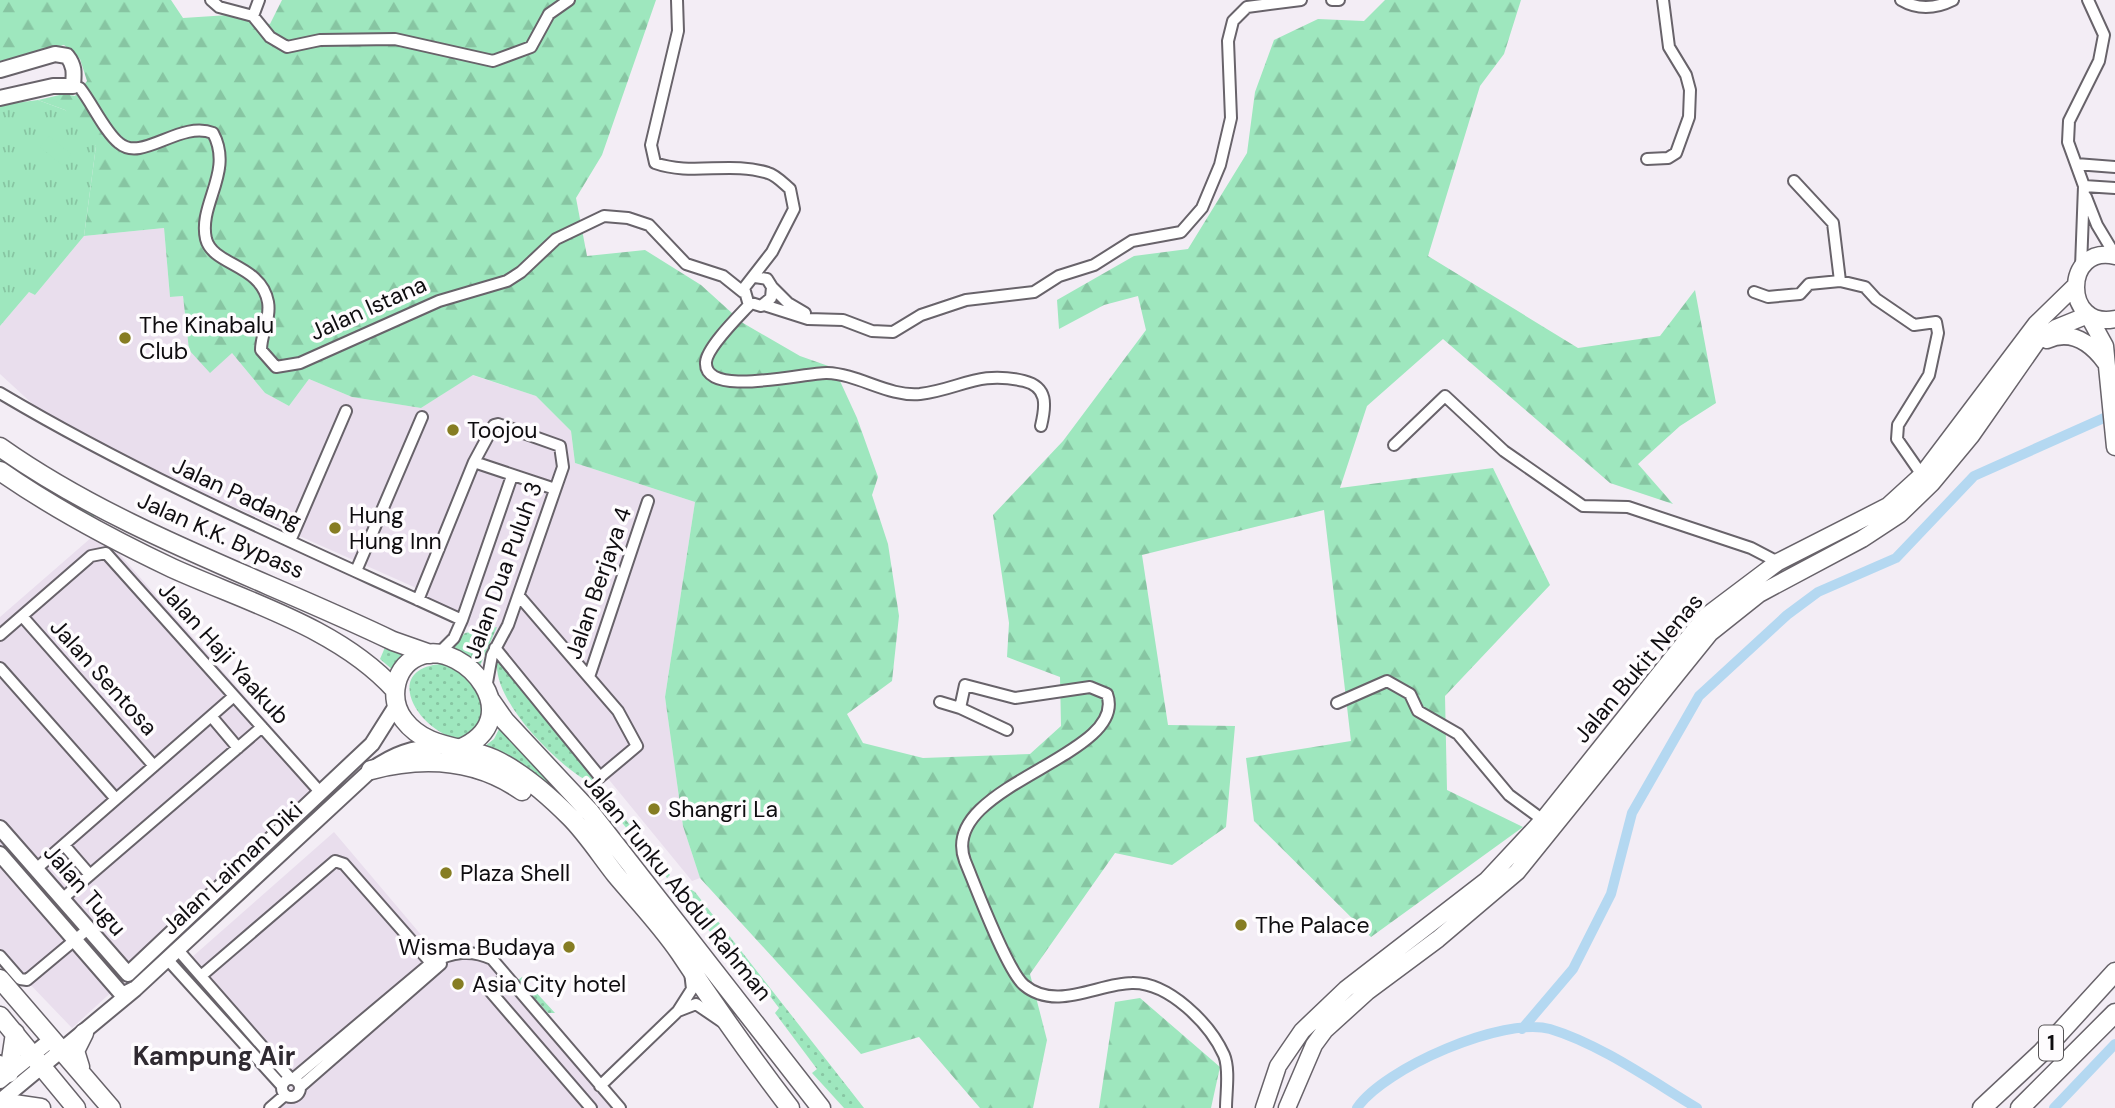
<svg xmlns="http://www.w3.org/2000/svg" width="2115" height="1108" font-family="'DM Sans',sans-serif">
	<defs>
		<pattern id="grass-dots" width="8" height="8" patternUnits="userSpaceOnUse" patternTransform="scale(1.75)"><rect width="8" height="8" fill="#9ee7be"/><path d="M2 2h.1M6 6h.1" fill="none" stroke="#87c5a2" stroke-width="1.8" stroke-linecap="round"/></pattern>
		<pattern id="forest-firs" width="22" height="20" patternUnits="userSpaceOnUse" patternTransform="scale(1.75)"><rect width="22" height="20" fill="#9ee7be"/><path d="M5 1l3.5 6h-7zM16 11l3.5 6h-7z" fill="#87c5a2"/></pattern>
		<pattern id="park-tufts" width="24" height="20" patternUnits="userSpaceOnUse" patternTransform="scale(1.75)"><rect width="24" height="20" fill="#9ee7be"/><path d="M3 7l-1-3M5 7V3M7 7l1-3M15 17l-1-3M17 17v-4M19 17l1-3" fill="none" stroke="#87c5a2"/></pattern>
	</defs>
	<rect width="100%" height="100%" fill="#f3edf5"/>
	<path fill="#e9deed" d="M164,228L170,297L183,296L189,350L232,353L265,393L289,406L309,379L352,397L421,408L472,375L536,396L571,431L575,463L695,502L665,697L683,826L700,878L692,881L506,654L414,587L158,473L37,408L0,374V326L29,292L35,295L84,236Z
		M92,537L115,549L330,793L72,1028L0,953V617Z
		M334,832L439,956L476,957L489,966L615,1108H268L299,1081L191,958Z"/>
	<path fill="url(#grass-dots)" d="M0,455L96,512L93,520L23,479L0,461Z
		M497,627L479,668L467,656L450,649L465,633Z
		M386,645L411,655L394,671L380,659Z
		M497,663L501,664L670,875L667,878L589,782C557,765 494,702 497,663Z
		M441,664L456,669L483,696L481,726L458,739C418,731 381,669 441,664Z
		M501,725L587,821L525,767L485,746L494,739Z
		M677,881L695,892L864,1108H844L812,1073L817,1069L775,1013L779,1008L766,991L760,995L673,885Z
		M522,977L555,1013H548L518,980Z"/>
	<path fill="url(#forest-firs)" d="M0,0H171L183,18L229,15L270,24L282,0H656L602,155L576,198L587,256L645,250L701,285L743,323L800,356L834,368L857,418L878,477L872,495L888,544L899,616L892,681L847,714L863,743L923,758L1030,754L1061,726L1060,677L1007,657L1009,623L993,515L1063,441L1146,330L1138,296L1104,305L1059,329L1057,300L1134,256L1188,249L1247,153L1255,92L1274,40L1318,19L1364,21L1385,0H1521L1504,54L1480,86L1428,256L1578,348L1660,336L1695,290L1716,403L1680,426L1638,464L1673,504L1610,483L1443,339L1367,406L1340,488L1493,468L1550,585L1445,696L1447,790L1523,827L1371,937L1254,821L1246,758L1351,741L1324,510L1142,555L1168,725L1235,726L1226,827L1172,865L1115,853L1030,974L1047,1040L1033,1108H980L919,1037L861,1054L700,878L683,826L665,697L695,502L575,463L571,431L536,396L473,375L421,408L352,397L309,379L289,406L265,393L232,353L210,373L189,350L183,296L170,297L164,228L84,236L96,146L65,110L38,100L64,94L75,96L87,81L80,59L64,45L0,61Z
		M1140,998L1220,1067L1211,1108H1099L1115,1002Z"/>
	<path fill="url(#park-tufts)" d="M38,100L65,110L85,123L96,146L84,236L35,295L29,292L0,326V105Z"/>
	<path fill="#9ee7be" d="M49,136L71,154L62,165L40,147Z"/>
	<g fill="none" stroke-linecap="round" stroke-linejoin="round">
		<path stroke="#b4d8f1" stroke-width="10" d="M1522,1029L1573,969L1611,894L1632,813L1699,696L1787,615L1818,592L1896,558L1974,476L2115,413
			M1357,1108C1384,1068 1504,1016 1550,1029C1600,1044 1652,1081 1697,1108
			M2054,1108L2115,1044"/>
		<g stroke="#68636a" stroke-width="14">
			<path id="minor" d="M211,0L219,7L253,16L270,37L287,47L320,40L395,39L493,61L531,47L549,14L569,0
				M677,0L678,31L651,145L655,163C691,176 731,161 768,173C776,175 784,184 790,189L794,209L772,252L744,288L748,302L761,306L771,298L772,287L767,279L755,277
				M1332,0H1339
				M1901,0C1918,10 1935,9 1953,0
				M253,16L259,0
				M73,86L80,88C92,103 105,132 119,143C142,163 180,120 213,133C234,172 198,204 206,239C213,266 261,264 268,302C271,319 261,333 261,350L276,367L300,363L439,301L507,281L521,272L556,239L604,216L628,218L649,225L686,264L723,276L743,292
				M1647,159L1668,158L1676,153L1689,117L1690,90L1686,75L1669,47L1663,0
				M2076,164L2115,167
				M1794,181L1833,223L1840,281
				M2084,186L2115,188
				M2086,197L2097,225L2115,255
				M2081,267L2084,186L2068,142L2069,121L2099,61L2104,35L2088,0
				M772,287L788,303L805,313
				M1754,292L1768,297L1800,294L1809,284L1840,281L1865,287L1876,299L1914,325L1936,322L1938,333L1929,375L1898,425L1897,439L1922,475
				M750,304C739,316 707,347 706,362C703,399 807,372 827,373C859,374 888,397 920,394C961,389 978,370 1024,381C1048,387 1046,405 1041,426
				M764,305L808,319L843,320L872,331L893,332L921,315L966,300L1034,292L1059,276L1094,265L1132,241L1181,232L1202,208L1220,165L1231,118L1228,41L1233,21L1247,7L1301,0
				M0,393C148,481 306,548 462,620
				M1394,445L1445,396L1504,451L1583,506L1628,507L1751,548L1778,562
				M474,462L555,489
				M290,541L346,411
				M356,571L422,417
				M418,600L474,462L494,425L498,424L560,446L563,467L508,625L492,655L486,688
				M22,616L154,766
				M0,635L91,556L106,553L321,793
				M495,648L600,777L637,746L618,711L519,596
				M439,653L454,638L462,620L512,476
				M0,668L116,799
				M589,677L648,501
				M940,702L960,708
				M1337,703L1387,681L1410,694L1418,711L1458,734L1509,795L1543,820
				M211,716L238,748
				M1007,730L960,708L965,685L1015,698L1090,687L1107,694C1130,757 936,785 965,861C975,885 1007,971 1024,985C1056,1012 1099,983 1132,983C1169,982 1210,1024 1224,1055C1230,1069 1226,1093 1226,1108
				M64,845L90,875
				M36,869L234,696
				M62,899L262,727
				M178,950L291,1079
				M0,956L20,979L27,980L88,929
				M168,960L282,1086
				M201,976L335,861L344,864L431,963
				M506,977L490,991L591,1108
				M678,1011L696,1004L721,1021
				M0,1061L4,1077
				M282 1088a9 9 0 1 1 18 0a9 9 0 1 1-18 0Z
				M293,1079L431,963C452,952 471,949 492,959L620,1108
				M600,1086L678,1011L692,989L690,972
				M300,1087L441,964
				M270,1108L285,1095"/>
		</g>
		<g stroke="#68636a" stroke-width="18">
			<path id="tertiary" d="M0,70L55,54L67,56C75,66 74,73 73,86H53L0,98
				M0,828L128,974L372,744L396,706
				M0,854L120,992L124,994L134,989
				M0,1081L52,1039
				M0,1101L135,989L371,770C394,754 412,747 440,747"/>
		</g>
		<g stroke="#68636a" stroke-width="19">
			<path id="secondary" d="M2115,256C2063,244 2063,330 2115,319
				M2088,315L2105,346L2115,447
				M2047,340C2071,329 2091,343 2105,362
				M1264,1108L1278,1066L1302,1031L1346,989L1487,880L1543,820L1705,617L1778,562L1888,506L1922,475L2036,324L2074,287
				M1287,1108L1314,1045L1325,1030L1368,991L1438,939L1517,872L1710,633L1759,594L1862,539L1900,514L1932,483L1971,436L2038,340L2056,328L2088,315"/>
		</g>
		<g stroke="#68636a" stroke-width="21">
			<path id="primary" d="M0,447C119,531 262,578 393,641L430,654
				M0,471C53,508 113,540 172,568C247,602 339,628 395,690
				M491,701L505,721L590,812L821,1108
				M459,749C531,719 465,641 422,655C394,664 388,699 404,720C427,750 463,745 494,759C522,772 549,796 570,817C587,834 601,856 616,875C637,900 661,925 680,953C715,1006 751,1057 790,1108
				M371,770C424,756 476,759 522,791
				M1982,1108L2041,1053L2115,972
				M2020,1108L2115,1013"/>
		</g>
		<g stroke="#68636a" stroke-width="21">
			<path id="trunk" d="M0,979L111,1108
				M0,1016L76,1108
				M80,1067L75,1051L84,1033
				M9,1073L15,1033
				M0,1102L41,1108"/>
		</g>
		<use href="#minor" stroke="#fff" stroke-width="10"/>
		<use href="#tertiary" stroke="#fff" stroke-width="14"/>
		<use href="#secondary" stroke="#fff" stroke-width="16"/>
		<use href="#primary" stroke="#fff" stroke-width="18"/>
		<use href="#trunk" stroke="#fff" stroke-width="18"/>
	</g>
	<g fill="#867d23" stroke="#fefcfe" stroke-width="2.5">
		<circle cx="125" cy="338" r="7"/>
		<circle cx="453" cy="430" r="7"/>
		<circle cx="335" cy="528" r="7"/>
		<circle cx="654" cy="809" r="7"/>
		<circle cx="446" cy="873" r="7"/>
		<circle cx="1241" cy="925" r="7"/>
		<circle cx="569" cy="947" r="7"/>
		<circle cx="458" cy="984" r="7"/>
	</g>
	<g text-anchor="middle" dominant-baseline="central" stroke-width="7" stroke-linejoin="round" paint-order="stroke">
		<rect fill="#fefcfe" stroke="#575557" stroke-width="2" x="2039" y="1025.5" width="24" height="35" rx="5"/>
		<g font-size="21" font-weight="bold" fill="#0f0d10">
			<text x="2051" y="1043">1</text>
		</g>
		<g font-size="23" fill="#0f0d10" stroke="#fefcfe">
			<text transform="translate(368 308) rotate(-24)">Jalan Istana</text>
			<text transform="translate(237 493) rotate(25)">Jalan Padang</text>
			<text transform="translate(221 535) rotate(24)">Jalan K.K. Bypass</text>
			<text transform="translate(503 570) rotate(-70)">Jalan Dua Puluh 3</text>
			<text transform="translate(598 583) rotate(-71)">Jalan Berjaya 4</text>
			<text transform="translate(224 653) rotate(48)">Jalan Haji Yaakub</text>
			<text transform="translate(1638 668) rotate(-50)">Jalan Bukit Nenas</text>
			<text transform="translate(104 677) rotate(48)">Jalan Sentosa</text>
			<text transform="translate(232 868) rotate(-43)">Jalan Laiman Diki</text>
			<text transform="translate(678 887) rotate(51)">Jalan Tunku Abdul Rahman</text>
			<text transform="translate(85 890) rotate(49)">Jalan Tugu</text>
		</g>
		<g font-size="23" fill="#0f0d10" stroke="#fefcfe" text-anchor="start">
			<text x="139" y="325">The Kinabalu<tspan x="139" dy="26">Club</tspan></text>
			<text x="467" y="430">Toojou</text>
			<text x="349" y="515">Hung<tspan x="349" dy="26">Hung Inn</tspan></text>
			<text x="668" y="809">Shangri La</text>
			<text x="460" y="873">Plaza Shell</text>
			<text x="1255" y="925">The Palace</text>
			<text x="555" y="947" text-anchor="end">Wisma Budaya</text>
			<text x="472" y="984">Asia City hotel</text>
		</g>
		<g font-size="26" font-weight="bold" fill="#2f2a31" stroke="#fefcfe">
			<text x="214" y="1056">Kampung Air</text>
		</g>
	</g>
</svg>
